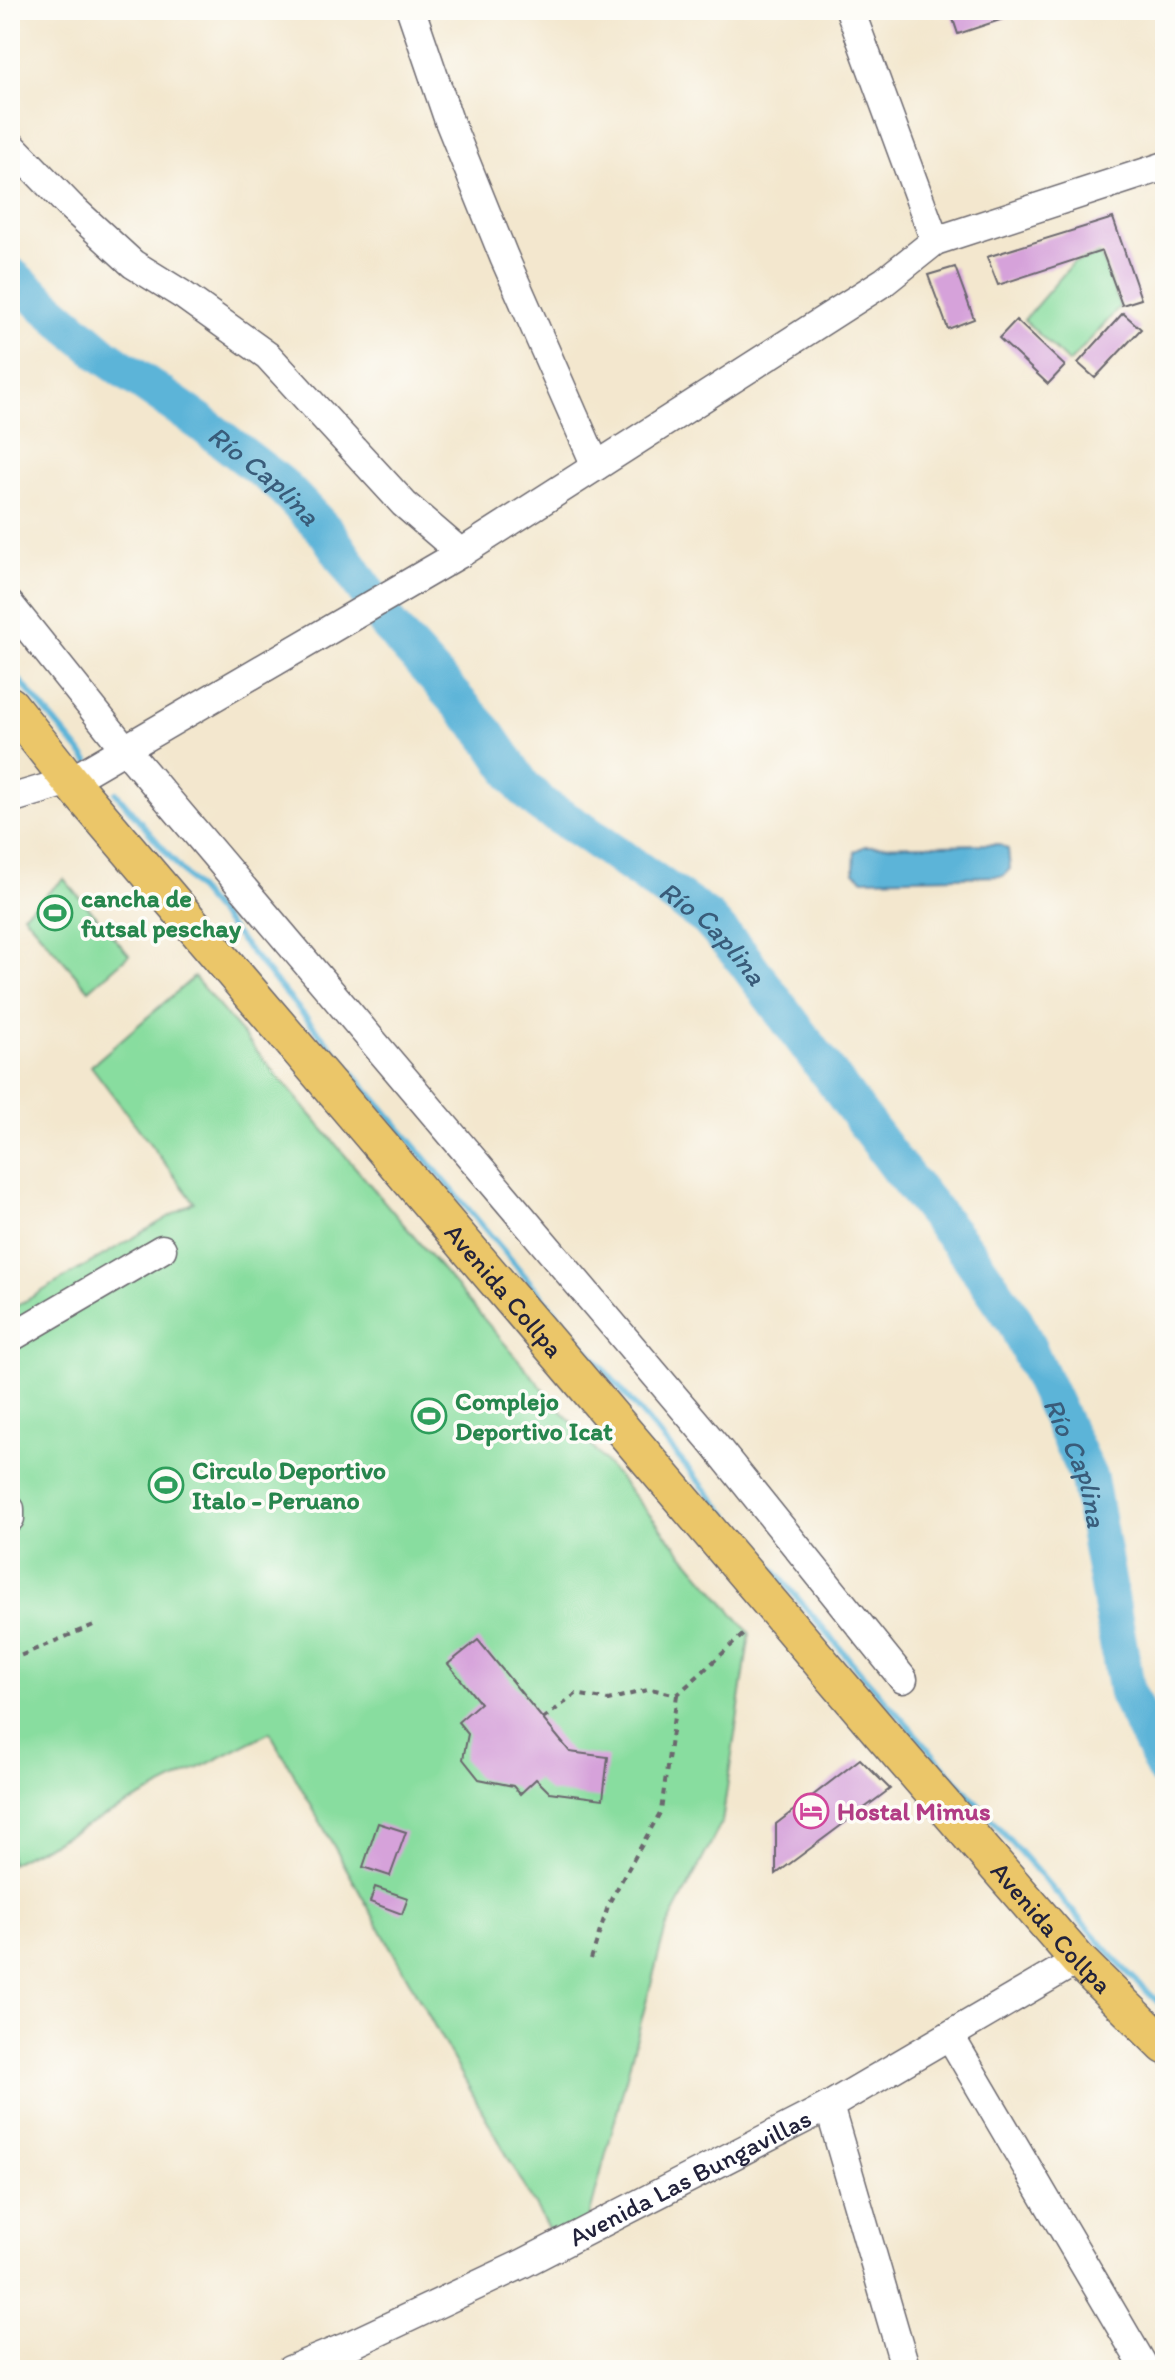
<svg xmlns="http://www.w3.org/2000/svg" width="1175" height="2380" font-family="Itim,sans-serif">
	<rect width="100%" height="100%" fill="#fdfcf7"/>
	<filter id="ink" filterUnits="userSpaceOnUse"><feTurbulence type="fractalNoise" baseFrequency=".0125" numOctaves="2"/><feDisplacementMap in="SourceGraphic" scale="16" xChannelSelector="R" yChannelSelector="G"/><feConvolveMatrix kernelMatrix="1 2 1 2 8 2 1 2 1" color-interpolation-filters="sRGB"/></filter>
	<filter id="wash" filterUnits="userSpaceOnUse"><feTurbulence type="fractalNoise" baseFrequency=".006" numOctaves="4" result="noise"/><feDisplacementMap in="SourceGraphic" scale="32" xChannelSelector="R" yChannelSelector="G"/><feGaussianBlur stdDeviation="1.8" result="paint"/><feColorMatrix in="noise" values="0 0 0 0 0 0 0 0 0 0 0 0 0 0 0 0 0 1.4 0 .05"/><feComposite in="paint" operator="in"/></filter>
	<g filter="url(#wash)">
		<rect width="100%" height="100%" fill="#f3e7ce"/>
		<path fill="#88dd9f" stroke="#55806d" stroke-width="2" d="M1100,254L1120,307L1069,363L1024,320L1073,263Z
			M64,879L129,955L89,990L23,914Z
			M194,977L750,1633L722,1822L665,1931L589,2218L556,2243L270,1732L10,1864V1310L194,1202L91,1066Z"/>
		<path fill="#5bb4d8" stroke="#3e6b8a" stroke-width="2" d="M999,844L1008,849L1010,869L1003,876L863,879L854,872L855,851L865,846Z"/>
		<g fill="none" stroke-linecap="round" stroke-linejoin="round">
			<path stroke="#5bb4d8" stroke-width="6" d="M10,669L88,761
				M116,793L861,1673L1122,1967L1165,2009"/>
			<path stroke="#5bb4d8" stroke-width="38" id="s1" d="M10,275L106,357L200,422L280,484L328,534L390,627L487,734L523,787L543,806L583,831L708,919L742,957L899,1168L970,1256L1015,1321L1089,1479L1127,1693L1165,1770"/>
		</g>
		<g id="blocks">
			<path fill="#d6a2da" d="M950,10H1021V13L958,34Z
				M1113,218L1141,299L1122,305L1102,251L998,285L987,257Z
				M955,267L974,319L948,329L928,275Z
				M1123,313L1141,329L1095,378L1078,363Z
				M1016,320L1065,366L1048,384L999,338Z
				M478,1640L570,1752L608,1757L603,1799L549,1792L536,1779L520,1794L513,1786L479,1779L463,1759L468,1734L458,1722L480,1703L448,1664Z
				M860,1759L890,1789L776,1874V1824Z
				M378,1823L406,1832L390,1876L363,1867Z
				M375,1887L408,1898L402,1914L370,1902Z"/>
		</g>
	</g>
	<g filter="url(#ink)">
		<use href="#blocks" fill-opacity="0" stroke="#6b676e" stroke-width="2"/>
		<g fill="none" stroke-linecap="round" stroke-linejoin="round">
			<g stroke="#6b676e" stroke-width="31">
				<g id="minor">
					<path d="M411,10L449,121L504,257L596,466"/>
					<path d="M850,10L935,241"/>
					<path d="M10,144L71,207L133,264L183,295L268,356L404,504L461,553"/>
					<path d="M10,605L125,749L714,1444L903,1679"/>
					<path d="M10,799L70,781L461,553L885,281L935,241L1165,166"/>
					<path d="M10,1338L162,1249"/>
					<path d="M10,1509V1518"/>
					<path d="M950,2036L1146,2370"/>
					<path d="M829,2106L906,2370"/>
					<path id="s2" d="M290,2370L346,2347L522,2264L829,2106L1078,1960"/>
				</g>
			</g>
			<g stroke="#6b676e" stroke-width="39">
				<g id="major">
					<path id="s3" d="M10,705L70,781L881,1733L1078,1960L1165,2046"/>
				</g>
			</g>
			<path stroke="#6b676e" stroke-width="4" stroke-dasharray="6 6" stroke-linecap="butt" d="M10,1660L96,1624
				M543,1719L576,1694L608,1700L651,1689L677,1695L747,1631
				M591,1959L609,1903L661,1811L677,1695"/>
			<use href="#minor" stroke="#fff" stroke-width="28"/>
			<use href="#major" stroke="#ebc669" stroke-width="36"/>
		</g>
	</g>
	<defs>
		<g id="stadium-ring" transform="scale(1.8)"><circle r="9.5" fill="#fdfcf7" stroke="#2e9e5b" stroke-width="1.5"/><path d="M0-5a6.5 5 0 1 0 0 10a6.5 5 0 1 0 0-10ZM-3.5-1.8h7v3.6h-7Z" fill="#2e9e5b"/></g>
		<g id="hotel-ring" transform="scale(1.8)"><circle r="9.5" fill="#fdfcf7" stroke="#d1479c" stroke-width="1.5"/><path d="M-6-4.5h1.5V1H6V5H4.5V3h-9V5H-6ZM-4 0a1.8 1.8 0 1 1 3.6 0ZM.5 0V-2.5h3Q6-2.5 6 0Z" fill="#d1479c"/></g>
	</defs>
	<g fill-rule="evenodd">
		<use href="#stadium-ring" x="55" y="913"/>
		<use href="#stadium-ring" x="429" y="1416"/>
		<use href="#stadium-ring" x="166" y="1485"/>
		<use href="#hotel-ring" x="811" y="1811"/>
	</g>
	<g text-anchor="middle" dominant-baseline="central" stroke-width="7" stroke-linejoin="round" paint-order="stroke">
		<g font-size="26" font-weight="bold" fill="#27864d" stroke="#fdfcf7" text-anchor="start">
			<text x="81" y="898">cancha de<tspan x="81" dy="30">futsal peschay</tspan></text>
			<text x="455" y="1401">Complejo<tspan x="455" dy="30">Deportivo Icat</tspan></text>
			<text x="192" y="1470">Circulo Deportivo<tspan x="192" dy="30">Italo - Peruano</tspan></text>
		</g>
		<g font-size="26" fill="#22223b" stroke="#fdfcf7">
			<text stroke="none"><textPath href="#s3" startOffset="766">Avenida Collpa</textPath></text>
			<text stroke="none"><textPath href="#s3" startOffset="1606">Avenida Collpa</textPath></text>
			<text stroke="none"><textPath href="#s2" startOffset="444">Avenida Las Bungavillas</textPath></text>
		</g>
		<g font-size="26" font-weight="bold" fill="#b23c85" stroke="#fdfcf7" text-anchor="start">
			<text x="837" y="1811">Hostal Mimus</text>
		</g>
		<g font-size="28" font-style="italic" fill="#395c7a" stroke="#fdfcf7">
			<text stroke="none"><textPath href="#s1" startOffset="324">Río Caplina</textPath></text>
			<text stroke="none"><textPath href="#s1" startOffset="972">Río Caplina</textPath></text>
			<text stroke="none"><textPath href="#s1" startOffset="1620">Río Caplina</textPath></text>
		</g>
	</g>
	<rect width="1175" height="2380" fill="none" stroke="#fdfcf7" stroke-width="40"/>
</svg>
